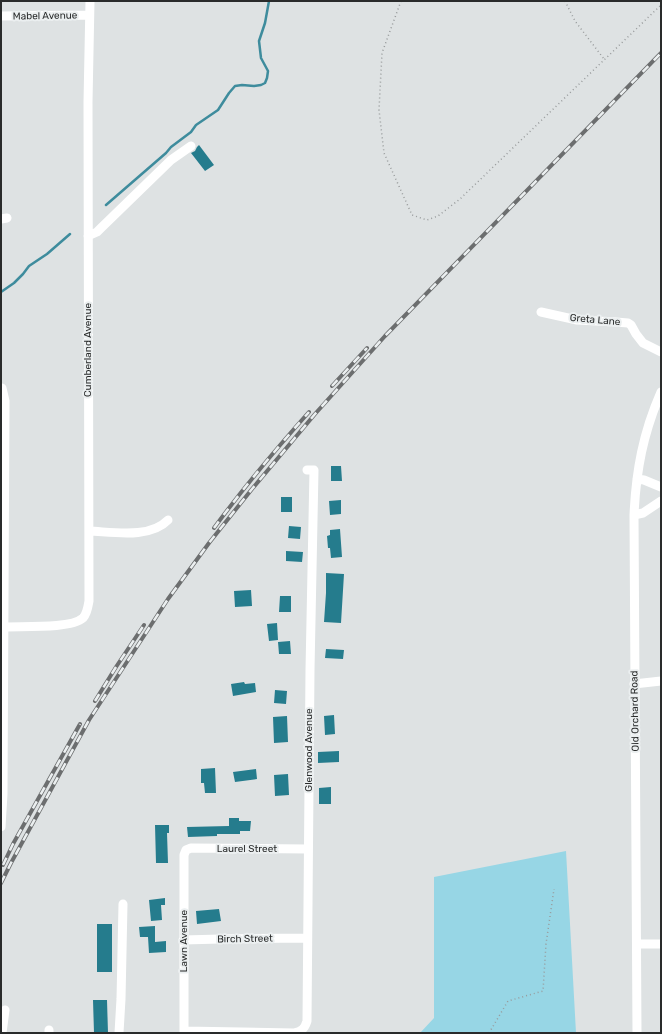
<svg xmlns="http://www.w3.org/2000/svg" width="662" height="1034" font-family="Rubik,sans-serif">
	<rect width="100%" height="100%" fill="#dee2e3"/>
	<path fill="#97d6e5" d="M566,851L576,1033H420L434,1018V877Z"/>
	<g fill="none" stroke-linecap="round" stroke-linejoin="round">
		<path stroke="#3e8c9d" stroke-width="2.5" d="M106,205L166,153L171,147L191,132L196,125L218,110L229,93L235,86L242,85L254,86L261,85L265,83L267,78L268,71L261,58L259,41L265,23L269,1
			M1,292L14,283L23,274L29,266L47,254L70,234"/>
	</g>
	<path fill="#257c8d" d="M199,145L214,165L205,171L191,153L195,151L197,147Z
		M331,466H341L342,481H331Z
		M281,497H292V512H281Z
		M341,500V514L330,515L329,501Z
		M289,526L301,527L300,539L288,538Z
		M340,529L342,557L331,558L330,548H328L327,536L330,535V530Z
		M286,551L303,552L302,562L286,561Z
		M326,573L344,574L341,623L324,622L326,593Z
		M251,590L252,606L235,607L234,591Z
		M280,596H291V612H279Z
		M277,623L278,640L269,641L267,624Z
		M290,641L291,654H279L278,642Z
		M326,649L344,650L343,659L325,658Z
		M244,682L245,684L255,683L256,692L233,696L231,684Z
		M275,690L287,691L286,704L274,703Z
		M334,715L335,734L325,735L324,716Z
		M287,716L288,742L274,743L273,717Z
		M339,751V762L318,763V752Z
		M215,768L216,793H205L204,783H201V769Z
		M256,769L257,779L235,782L233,772Z
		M288,774L289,795L275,796L274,775Z
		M331,787V804H319V788Z
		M229,818H239V821H251L250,831H240V834H217V836L188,837L187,827L229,826Z
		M155,825H169V833H167L168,863H156Z
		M165,898V905H161L162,920L151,921L149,900Z
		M219,909L221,921L197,924L196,911Z
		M97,924H112V972H97Z
		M155,926V942L166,941V952L149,953L148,937H140L139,927Z
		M93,1000H107L108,1033H94Z"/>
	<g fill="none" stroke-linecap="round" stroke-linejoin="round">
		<path stroke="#989b9c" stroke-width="1.5" stroke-dasharray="1 3" stroke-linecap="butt" d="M401,1L382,53L379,110L384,153L412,215L427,220L438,216L460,199L661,5
			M565,1L575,21L604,59
			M489,1033L508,1001L543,991L546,944L554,889"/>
		<path stroke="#fff" stroke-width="9" d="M1,16L89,15
			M1,219L7,218
			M88,236L97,232L101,228L171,160L191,146
			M541,312L577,320L616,322L628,323L631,325L636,334L643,343L661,352
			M637,479L644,480L661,487
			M634,515L643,513L661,501
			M89,531C113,532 150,539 168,520
			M5,627C22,626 71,629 83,618C87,614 88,607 89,601L88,102L90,1
			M634,684L661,681
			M1,827L3,794L5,401L2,388
			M183,940L221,939L307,938
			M637,944H661
			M184,1031L294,1033C302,1032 305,1028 307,1021L310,670L314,470H307
			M2,1033L5,1010
			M49,1033V1030
			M119,1033L121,999L123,904
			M184,1033V855L186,850L191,848L308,849
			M637,1033L634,515C636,471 643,433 661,392"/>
		<g stroke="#6c6e6f" stroke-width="4">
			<path id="rail" d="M332,386L367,348
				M214,528C244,487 276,449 309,412
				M95,701L116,667L144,625
				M3,865L13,844L80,724
				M1,883L11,863L89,720L168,599L209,543L252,489L315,414L385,336L661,53"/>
		</g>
		<use href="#rail" stroke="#ebeff0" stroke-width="2.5" stroke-dasharray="8" stroke-linecap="butt"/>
	</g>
	<g text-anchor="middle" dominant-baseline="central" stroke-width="4" stroke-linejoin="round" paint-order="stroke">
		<g font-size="10" fill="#292b2b" stroke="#ebeff0">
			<text transform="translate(45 16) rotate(-1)">Mabel Avenue</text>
			<text transform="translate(595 320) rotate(5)">Greta Lane</text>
			<text transform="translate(88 350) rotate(-90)">Cumberland Avenue</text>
			<text transform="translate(635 711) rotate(-91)">Old Orchard Road</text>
			<text transform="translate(309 750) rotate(-90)">Glenwood Avenue</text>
			<text x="247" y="849">Laurel Street</text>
			<text transform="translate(245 939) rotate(-1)">Birch Street</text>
			<text transform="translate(184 941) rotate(-90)">Lawn Avenue</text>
		</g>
	</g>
	<rect width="662" height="1034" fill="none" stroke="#292b2b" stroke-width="4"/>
</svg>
